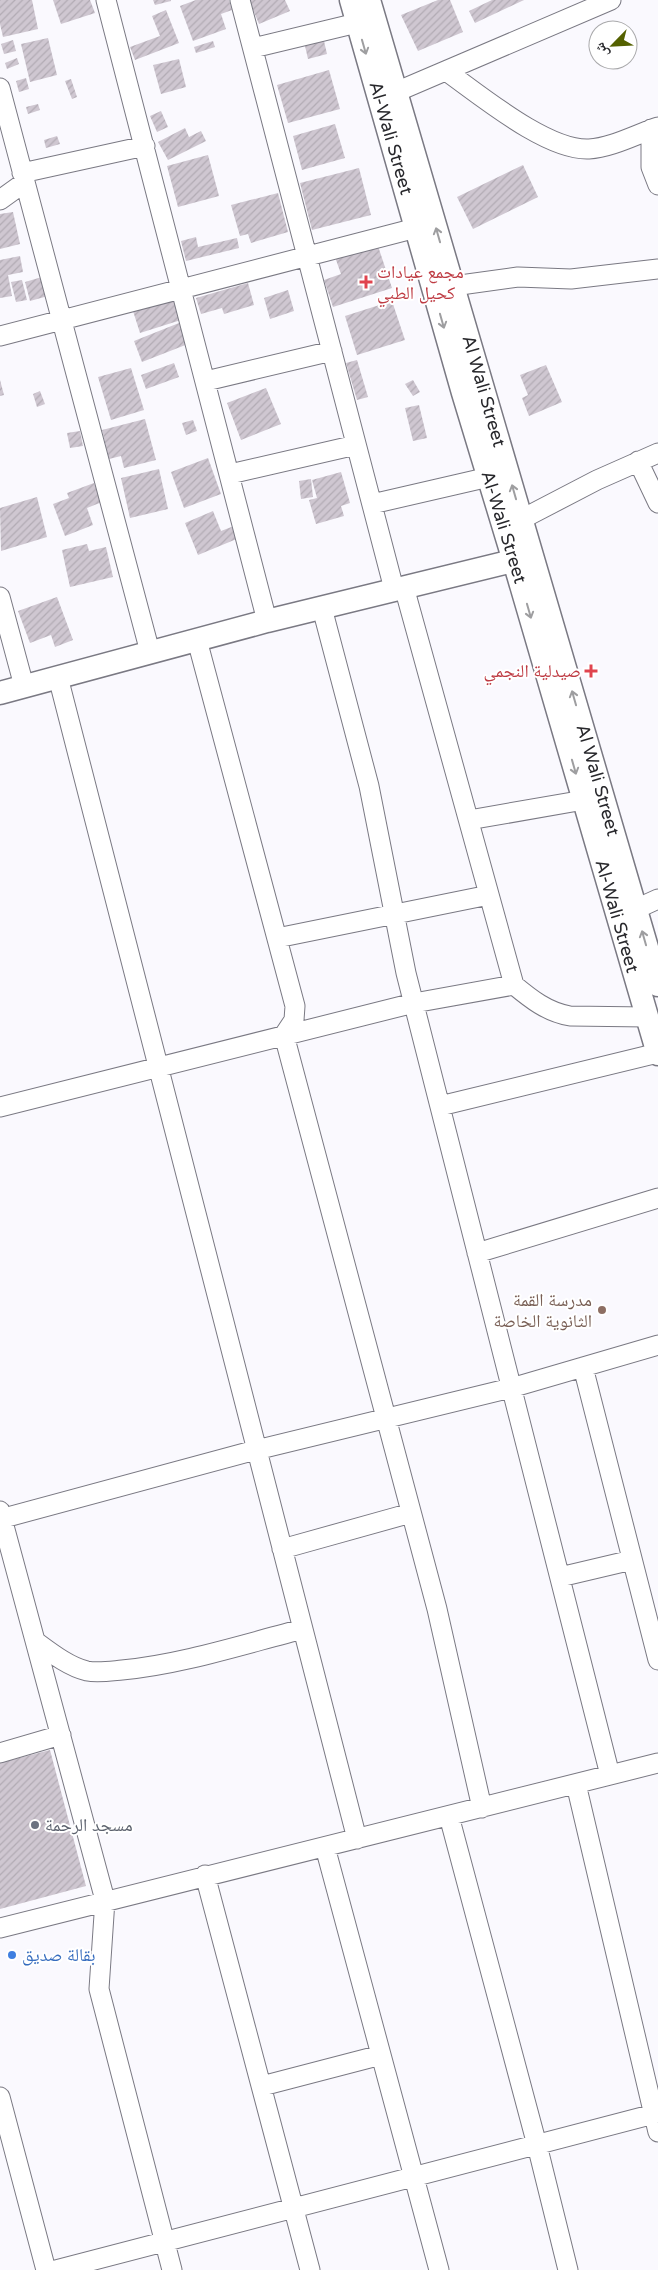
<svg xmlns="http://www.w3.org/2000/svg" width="658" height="2270" font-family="'Varela Round','Noto Naskh Arabic',sans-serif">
	<defs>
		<pattern id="building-hatch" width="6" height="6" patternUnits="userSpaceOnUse" patternTransform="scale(1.25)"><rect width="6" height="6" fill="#cfc7d1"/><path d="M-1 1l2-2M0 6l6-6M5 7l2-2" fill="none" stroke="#b2abb4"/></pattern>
	</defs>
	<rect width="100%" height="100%" fill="#faf9fe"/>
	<path fill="url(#building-hatch)" d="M0,0H32L38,29L3,37L0,24Z
		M53,0H90L95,13L61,24Z
		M153,0H171V1L155,5Z
		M196,0H229L232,10L221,14L226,29L193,41L180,6Z
		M249,0H285L290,11L259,24Z
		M438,0H450L463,32L418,51L401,15Z
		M492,0H524L475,23L469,11Z
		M166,10L179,43L135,60L130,47L160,36L152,16Z
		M48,38L57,75L30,82L21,44Z
		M13,40L16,51L4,54L1,44Z
		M213,41L215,47L196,53L194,47Z
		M324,41L327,54L308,59L305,46Z
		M17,58L19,64L7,69L5,63Z
		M179,59L186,87L161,94L153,65Z
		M329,70L340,109L288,123L277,85Z
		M26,78L29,89L19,92L16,81Z
		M71,79L77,97L72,99L65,81Z
		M38,104L40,110L28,114L26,107Z
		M161,111L168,127L157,132L150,116Z
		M335,124L345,158L302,170L293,136Z
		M185,128L189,137L201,131L206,141L168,160L158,142Z
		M57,136L60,144L46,148L44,140Z
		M208,155L219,196L178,207L167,166Z
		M523,165L538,197L473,229L457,197Z
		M359,168L371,215L312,230L300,183Z
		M278,193L288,232L251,243L248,234L240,236L231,205Z
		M13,212L20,244L0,249V214Z
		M196,237L198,247L237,238L239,248L186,261L181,241Z
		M377,243L392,288L333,307L324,280L341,274L335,257Z
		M20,256L23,272L8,275L12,296L0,298V260Z
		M42,277L48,296L30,301L25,282Z
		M22,280L27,300L16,302L11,282Z
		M248,283L254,305L224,314L222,308L201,314L196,298Z
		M288,290L294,311L270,319L264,298Z
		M174,297L181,320L140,333L133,311Z
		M392,301L405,340L357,355L345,316Z
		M179,323L188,344L142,362L134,341Z
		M357,360L368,397L357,400L346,363Z
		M174,363L179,377L146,389L141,375Z
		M546,365L562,402L529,416L522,398L528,395L520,375Z
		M131,368L144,410L111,420L98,377Z
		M0,380L4,395L0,396Z
		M413,380L420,392L413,396L405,384Z
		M266,388L281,424L241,440L227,403Z
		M40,391L45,404L37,407L33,394Z
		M419,405L427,438L413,441L405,408Z
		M145,419L156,460L124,468L121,456L109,459L102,430Z
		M193,420L197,431L186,435L182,423Z
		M80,431L83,446L70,448L67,433Z
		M208,458L221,494L184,508L171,472Z
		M159,469L168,509L130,518L121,478Z
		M341,472L350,503L341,506L344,516L316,524L309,500L317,498L312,480Z
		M311,479L313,497L301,499L299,481Z
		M94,483L102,502L87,508L93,525L65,536L53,504L69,498L67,493Z
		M37,497L47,537L1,551L0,508Z
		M213,511L221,531L234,526L239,538L198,555L185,523Z
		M87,544L89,551L106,547L113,577L70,587L62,550Z
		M57,597L73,640L55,647L51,635L30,643L18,611Z
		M50,1750L86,1886L0,1909V1763Z"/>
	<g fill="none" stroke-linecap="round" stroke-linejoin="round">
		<g stroke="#7a7983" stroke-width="21">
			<path id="minor" d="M106,0L267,621
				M240,0L394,589
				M253,48L357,23
				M446,71C480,95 547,151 589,149C611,148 637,134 658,127
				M0,88L150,652
				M396,92L611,0
				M651,129V167L658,185
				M22,173L145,146
				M0,200L25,182
				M453,286L518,277L571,279L658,269
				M0,336L416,228
				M206,381L332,351
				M638,461L658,503
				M230,474L356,445
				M372,504L489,477
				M522,519L597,480L658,453
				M404,587L514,985C531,999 547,1012 570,1016L647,1017
				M0,597L24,686
				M322,608L369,786L406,973L610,1775
				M197,640L295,1006L294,1020L284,1035L437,1609L482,1808
				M58,677L357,1839
				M469,820L584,800
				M636,909L658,899
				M277,938L489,895
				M440,1106L658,1053
				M0,1107L414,1003L514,985
				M477,1253L658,1198
				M583,1367L658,1660
				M0,1511L105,1900L99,1989L172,2270
				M0,1519L256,1450L511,1388L658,1345
				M282,1549L411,1513
				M560,1577L632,1560
				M35,1641C50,1652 69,1667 87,1671C98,1673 111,1671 122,1670C183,1664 244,1644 303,1629
				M0,1753L61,1735
				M576,1784L658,2132
				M449,1816L537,2145L568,2270
				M325,1847L439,2270
				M205,1875L310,2270
				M0,1928L658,1763
				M262,2086L381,2055
				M0,2097L46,2270
				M56,2270L658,2113"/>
		</g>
		<g stroke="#7a7983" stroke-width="25">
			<path id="tertiary" d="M351,0L463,393L514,561L658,1054
				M369,0L658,985
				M0,693L267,621L529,557"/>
		</g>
		<use href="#minor" stroke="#fff" stroke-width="19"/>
		<use href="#tertiary" stroke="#fff" stroke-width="22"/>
	</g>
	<defs><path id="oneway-shaft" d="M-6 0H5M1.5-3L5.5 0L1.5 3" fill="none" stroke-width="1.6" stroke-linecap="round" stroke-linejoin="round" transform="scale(1.25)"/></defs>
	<g stroke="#9e9ea0">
		<use href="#oneway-shaft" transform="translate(364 47) rotate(74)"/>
		<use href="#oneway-shaft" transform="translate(438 235) rotate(-106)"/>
		<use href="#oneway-shaft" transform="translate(442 321) rotate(74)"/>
		<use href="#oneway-shaft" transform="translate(514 492) rotate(-106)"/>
		<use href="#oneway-shaft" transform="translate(529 611) rotate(74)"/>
		<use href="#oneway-shaft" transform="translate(574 698) rotate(-106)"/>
		<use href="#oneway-shaft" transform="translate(574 767) rotate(74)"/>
		<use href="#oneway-shaft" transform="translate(644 938) rotate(-106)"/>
	</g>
	<g fill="#e0444e" stroke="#fff" stroke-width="2">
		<path d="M363.5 274.5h5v5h5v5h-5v5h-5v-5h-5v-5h5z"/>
		<path d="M588.5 663.5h5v5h5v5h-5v5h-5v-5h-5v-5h5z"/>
	</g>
	<circle fill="#8d6e63" stroke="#fff" stroke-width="2" cx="602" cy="1310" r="5"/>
	<circle fill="#6b7280" stroke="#fff" stroke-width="2" cx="35" cy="1825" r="5"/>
	<circle fill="#3f7fe0" stroke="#fff" stroke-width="2" cx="12" cy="1955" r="5"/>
	<g text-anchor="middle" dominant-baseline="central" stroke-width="4" stroke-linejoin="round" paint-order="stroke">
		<g font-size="18" fill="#28282c" stroke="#fff">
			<text transform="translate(391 138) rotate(74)">Al-Wali Street</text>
			<text transform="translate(484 391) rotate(74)">Al Wali Street</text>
			<text transform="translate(504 527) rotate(73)">Al-Wali Street</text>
			<text transform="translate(598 780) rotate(74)">Al Wali Street</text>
			<text transform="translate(617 916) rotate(74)">Al-Wali Street</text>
		</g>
		<g font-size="18" fill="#be3a42" stroke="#fff" text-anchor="start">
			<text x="377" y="272">مجمع عيادات<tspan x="377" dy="21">كحيل الطبي</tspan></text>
			<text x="581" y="671" text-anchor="end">صيدلية النجمي</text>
		</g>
		<g font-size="18" fill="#785e54" stroke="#fff" text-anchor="end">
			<text x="592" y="1300">مدرسة القمة<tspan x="592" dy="21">الثانوية الخاصة</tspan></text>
		</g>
		<g font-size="18" fill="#5b616d" stroke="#fff" text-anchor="start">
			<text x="45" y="1825">مسجد الرحمة</text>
		</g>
		<g font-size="18" fill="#366cbe" stroke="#fff" text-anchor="start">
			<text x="22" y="1955">بقالة صديق</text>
		</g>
	</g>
	<g transform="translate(613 45) rotate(246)"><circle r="24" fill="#ffffff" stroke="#a9a9ab"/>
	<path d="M0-4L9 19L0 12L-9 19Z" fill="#546100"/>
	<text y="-8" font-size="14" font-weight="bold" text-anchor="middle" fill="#28282c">ش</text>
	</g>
</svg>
